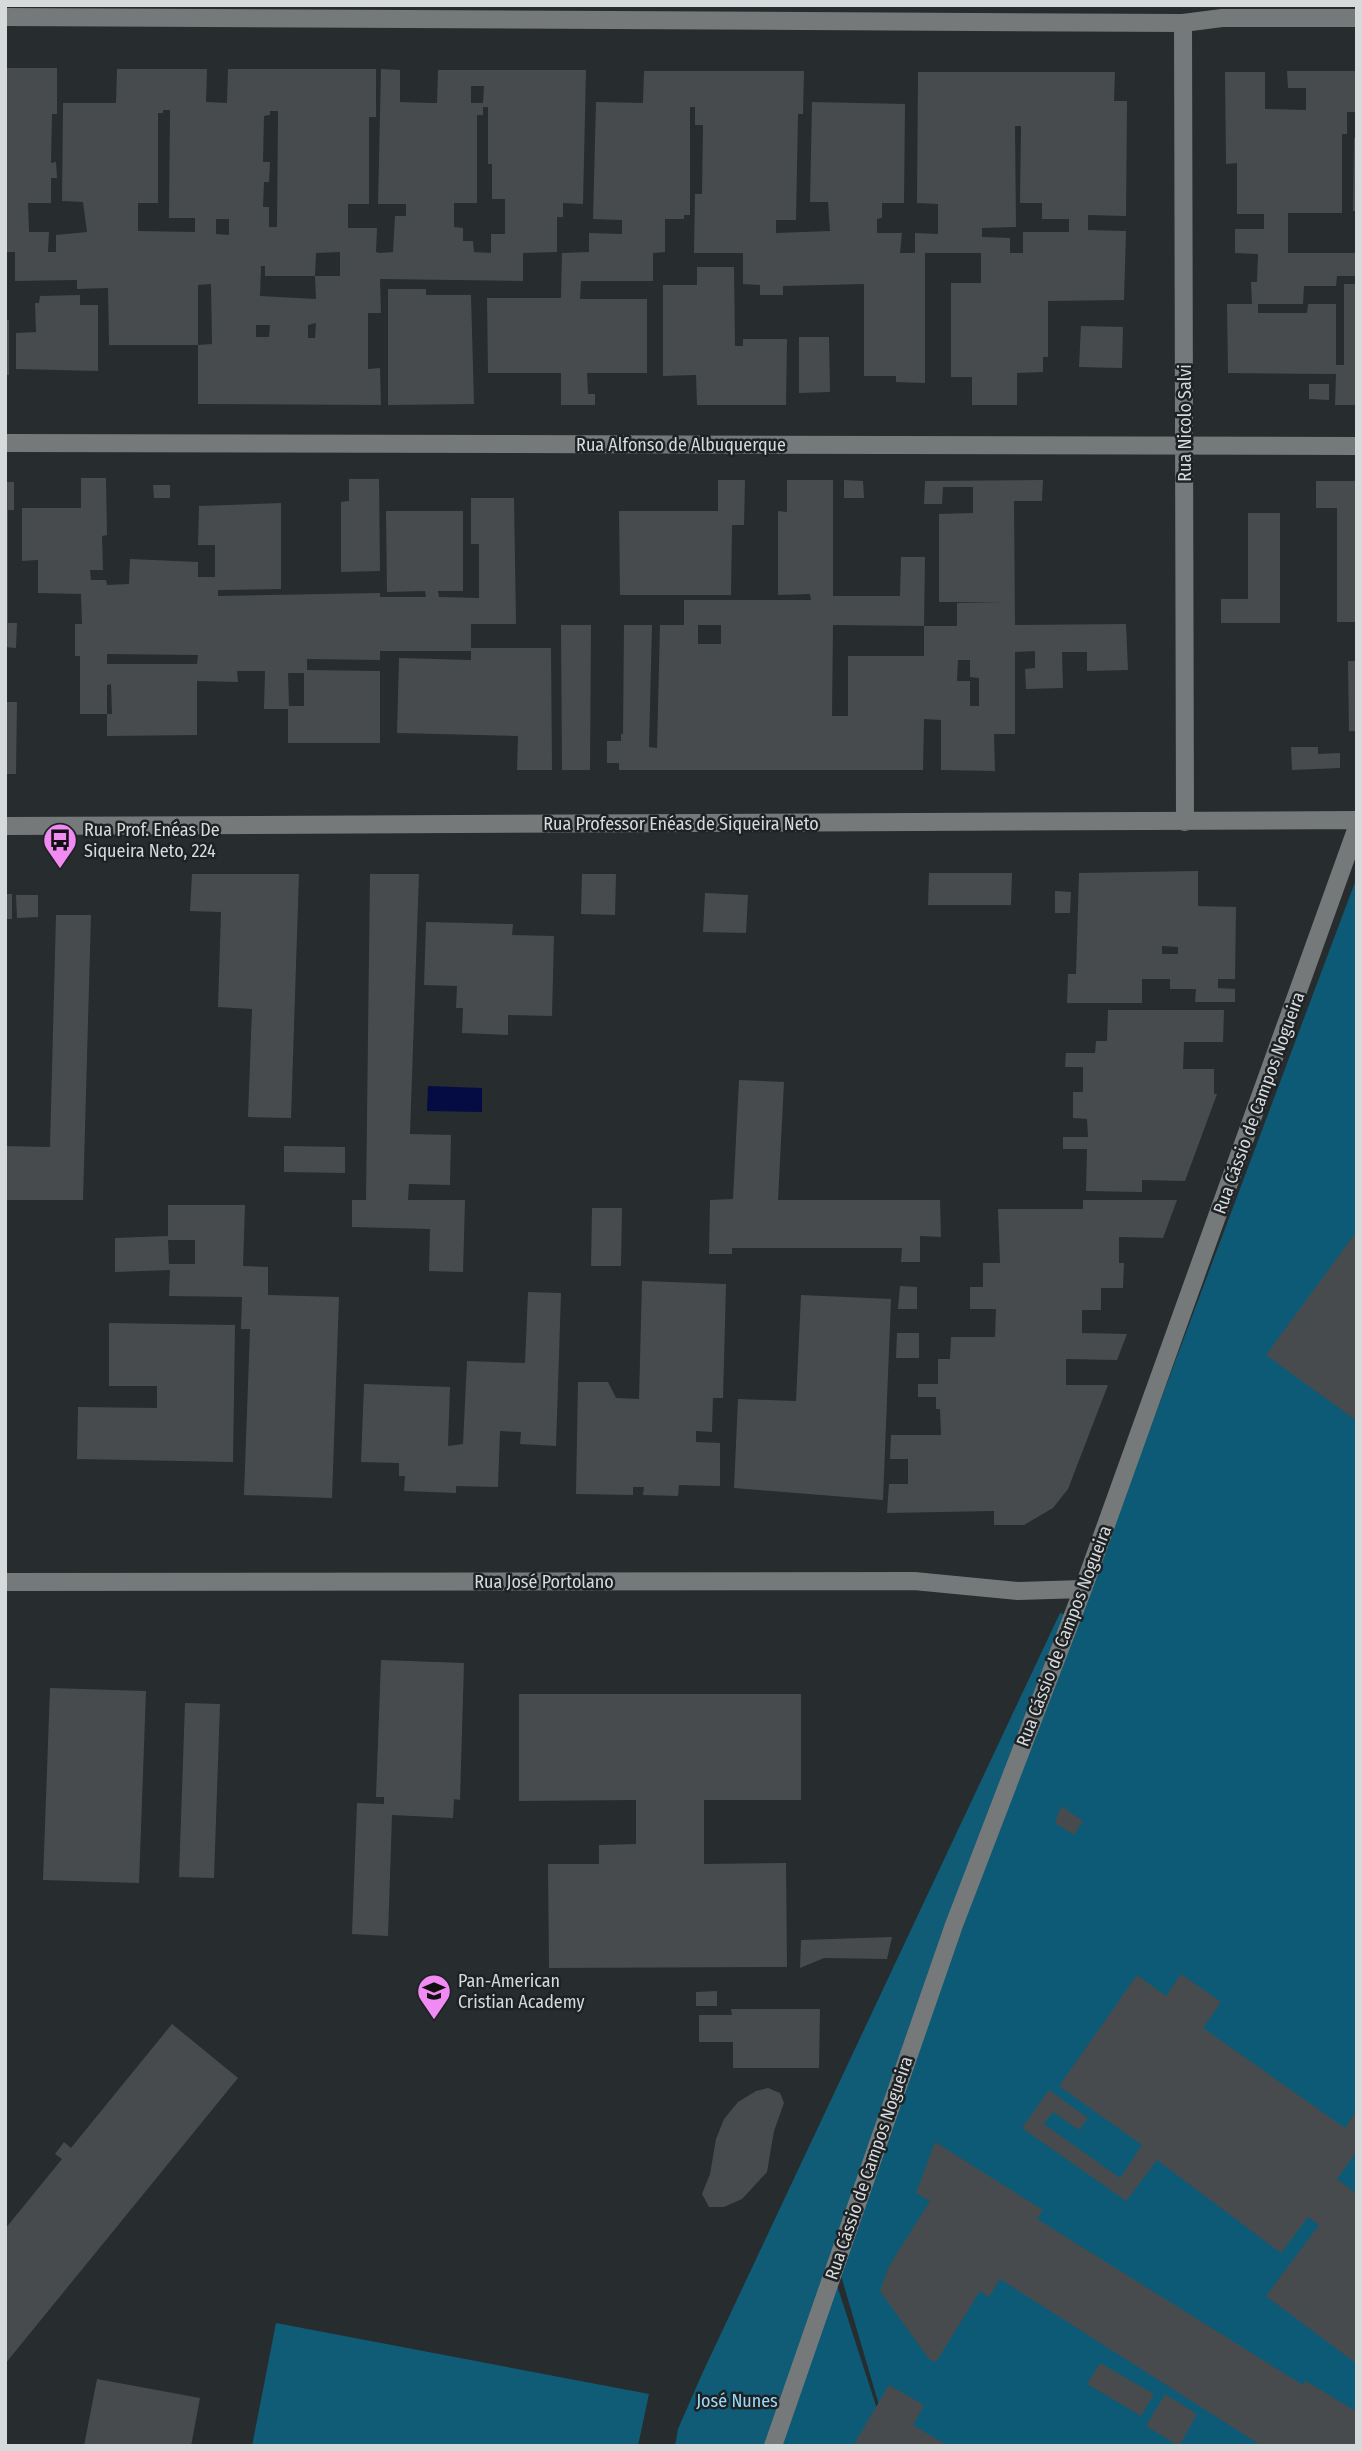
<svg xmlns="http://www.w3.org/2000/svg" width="1362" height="2451" font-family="'Fira Sans Condensed',sans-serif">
	<rect width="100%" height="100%" fill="#272c2e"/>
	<path fill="#105b76" d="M1060,1613L1067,1615L768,2446H675L678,2429L702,2374Z
		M276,2323L649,2394L638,2446H252Z"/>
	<path fill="#0c5a76" d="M1357,877V2446H891L837,2262Z
		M836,2282L889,2446H780Z"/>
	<path fill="#050c43" d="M428,1086L482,1088V1112L427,1111Z"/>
	<path fill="#484b4e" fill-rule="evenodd" d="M5,68H57V114H52L51,163L56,162L57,178H51V203H28L29,232H49L48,252H56V235L87,232L83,202L62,201L63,103H116L117,69H207L206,102L227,103L228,69H376V117H369V204H348V228H377L376,252L380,253L393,252L395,216H406V204H378L381,69L400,70V102L432,103H437L438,70H586L583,204L563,203V217H557V252L523,253V281L380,279L381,313H368V369L380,368L381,405L198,404V345L212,344L211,284L198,285V345H109L108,288L77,289V280L15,281V252H5ZM471,86H484L483,103H471ZM483,107H488V164H492V199H505V234H491V253L474,252L473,241H463V228L454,227V203H477V115H483ZM163,110H170L169,218H195V232L138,231V203H158V113H163ZM270,111H278L277,227H269V207H263L264,182H269L270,162H263L264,116L270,115ZM216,219H229V235L216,234ZM340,252V276H315L316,299L260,296L261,266H265V276H315L316,253ZM316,323L315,338H308V325ZM256,325H270L269,337H256Z
		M644,71H804L803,114H798L796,220H776V233L830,231L828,202H810L812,102L905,104L904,203H882V218L877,219V233H902L900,253H915V233L938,234V204L917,203L918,72H1115L1114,101H1127L1126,216L1088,215V230L1126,231L1124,300L1048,301V357H1043V372L1017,373V405H972V377H951V283H981V253H925V383L896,382V376H864V284L783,286V295H760V285L743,284V253H694L695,194H702L703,125H695V107H690V215H684V219H665V252L653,253V281H581L580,299H647V373H587L588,394H595V405H561V373H488L487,298H561L562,253L589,252V233L622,234V220L593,219L596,102L643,103ZM1015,126H1021L1020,203H1042V219H1069V232H1023V253H1010V238L982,237V228L1016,227Z
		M1287,71H1357V112H1347V134H1342V213H1288V253H1357V276H1337L1336,286H1304L1303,304H1258V313H1307L1308,304H1336V365H1344V284H1357V405H1335L1336,374L1228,373L1227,304H1252L1251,282H1257L1258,254L1235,253V229H1264V214H1237V163L1226,164L1225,72H1265V109L1306,110V88H1288Z
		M1357,137V211H1353L1354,138Z
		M697,267H734L735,346H743V339H787L786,405H697L696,375L663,376V285H697Z
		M388,289H426V295H471L474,404L388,405Z
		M80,295V305H98V371L16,369V333L36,332L35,303H39L40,296Z
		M5,320H9V375H5Z
		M1081,326L1123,327L1122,368L1079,367Z
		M799,337H829L830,392L799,393Z
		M1309,384H1329V400L1309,399Z
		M81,478H106L107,535L102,536L103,570H90L91,580H106L107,585L129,584L130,559L198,562V577H215V545H198L199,506L281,503V589L218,590V596L380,593V597H426L425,591L387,592L386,511H463V591H438L439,597L479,598V544H471V498H514L516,624H471V648H551L552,770H517L518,736L397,733L399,658L471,660V651H380V660L307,659V670L380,671V743H288V709H264L265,671H237L238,682L197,681V735L107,736V714H112L111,684L107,685V714H80V656H75V624H82L81,594L38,593V560L22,561V508H81ZM107,654L198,655L197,664H107ZM288,673H304V706H289Z
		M349,479H379L380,571L341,572V502L349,501Z
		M718,480H745L744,525H732L731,595H620L619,511H718Z
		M787,480H833V596H900L901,557H925L924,626H957V603L1005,602H939V514L973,513V487H943L942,504H924L925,481L1043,480L1042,501H1014L1015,625L1126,624L1128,670L1087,671V652H1062L1063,688L1026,689L1025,669L1035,668V651L1015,652V734H994L995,771L941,770V720L924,719L923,770H619V763H607V741H621V734H623L624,625H652L649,747L657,748L660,625H684V600H811L810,594L778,595V511L787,512ZM698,625H721V644H698ZM833,625L924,626V656H848V716H832ZM958,660H970V677L979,678V706H970V681H957Z
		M844,480L863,481L864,498H844Z
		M1316,481H1357V622H1337V508H1316Z
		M5,482H14V510H8V623H17L16,648L5,647Z
		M153,485H170V498H154Z
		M1248,513H1280V623H1221V599H1248Z
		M561,625H591L590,770H562Z
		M1348,661H1357V731H1349Z
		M5,702H17L16,774H5Z
		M1291,747H1318V754L1340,753V768L1292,770Z
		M1198,871V906L1236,907L1235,979H1218V988L1235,989V1002H1195L1196,989H1170V979H1142V1003H1067L1068,974H1076L1079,873ZM1162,946L1178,947V954H1162Z
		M929,873H1012L1011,905H928Z
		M192,874H299L291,1118L248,1117L252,1009L218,1007L221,912L190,911Z
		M370,874H419L410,1134L451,1135L450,1185L409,1184L408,1200H465L463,1272L429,1271L430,1229L352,1227V1200H366Z
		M582,874H616L615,915L581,914Z
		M1055,891L1071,892L1070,913H1055Z
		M705,893L748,895L746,933L703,932Z
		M5,894H12V919H5Z
		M16,895H38V917L17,918Z
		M56,915H91L83,1200H5V1146L50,1147Z
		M426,922L513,924L512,935L554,936L552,1016L508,1015V1035L462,1033L463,1008H456L457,986L424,985Z
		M1108,1010H1224L1223,1042H1184L1183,1069H1214V1094H1217L1185,1181L1142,1180V1192L1086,1191L1087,1149H1063V1137H1088L1087,1119L1073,1118V1092H1083V1067H1065L1066,1053H1095L1096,1041H1107Z
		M739,1080L784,1082L778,1200H940L941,1237L920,1236V1262H901L902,1248H732V1254H709L710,1200L733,1199Z
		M284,1146L345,1147V1173L284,1172Z
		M1083,1200H1177L1163,1238L1119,1237V1263H1124L1123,1288H1101V1310H1082V1333L1127,1334L1117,1360L1066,1359V1385H1108L1068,1489L1053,1508L1024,1525H994V1511L887,1513L889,1484H908V1459H890L891,1435H941L940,1409H936V1397H918V1384H938V1359H950L951,1337H995L996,1309H970V1287H983V1263H1000L998,1209H1083Z
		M168,1205H245L243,1266L268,1267V1295L339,1297L332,1498L244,1495L250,1329H241L242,1297L169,1296L170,1270L115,1272V1238L168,1236ZM168,1240H195V1264H169Z
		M592,1208H622L621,1266H591Z
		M1354,1235L1357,1237V1421L1266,1355Z
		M642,1281L726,1284L723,1398H713L712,1432L696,1431V1442L720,1443V1486L679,1485L678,1496L643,1495L644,1487H633V1495L576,1494L578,1382H608L616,1398L639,1399Z
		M900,1286L917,1287V1309H898Z
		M528,1292L561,1293L556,1446L520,1444L521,1432L500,1431L498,1487L456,1486V1493L404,1491L405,1476H399V1463L361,1462L364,1384L450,1387L448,1446L463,1444L467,1361L525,1363Z
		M801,1295L891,1299L883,1500L734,1488L738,1399L796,1401Z
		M109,1323L235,1325L233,1462L77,1459L78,1407L157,1408V1386H109Z
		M897,1333H919V1358H896Z
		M381,1660L464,1663L460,1800L454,1799L453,1818L392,1815L388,1936L352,1934L357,1803L384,1804V1797H376Z
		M50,1688L146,1691L139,1883L43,1880Z
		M519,1694H801V1800H704V1864L786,1863L787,1967L549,1968L548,1864H599V1845L636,1844V1800L519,1801Z
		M185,1703L220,1704L214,1878L179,1877Z
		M1061,1806L1083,1821L1074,1835L1055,1823Z
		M892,1937L887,1959L824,1958L800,1968L801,1940Z
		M1181,1974L1221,2002L1203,2028L1345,2128L1357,2110V2151L1337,2179L1357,2194V2364L1266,2296L1319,2225L1308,2217L1281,2253L1157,2160L1126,2201L1022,2128L1049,2090L1088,2118L1079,2130L1053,2112L1044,2124L1120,2178L1142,2145L1059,2086L1137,1975L1166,1996Z
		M717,1991V2006H696V1992Z
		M731,2009H820L819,2068H733V2042H699V2015H732Z
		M172,2024L238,2078L5,2364V2229L62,2159L55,2154L64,2142L71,2148Z
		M768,2088L780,2093L784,2103L774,2131L767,2172L742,2199L724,2207H709L702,2194L710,2174L716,2139L724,2119L738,2102L756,2091Z
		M935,2142L1043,2210L1037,2219L1303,2385L1306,2381L1357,2412V2446H1262L1000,2279L989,2297L980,2291L936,2362L929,2359L880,2291L889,2266L930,2201L916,2193Z
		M1100,2363L1154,2394L1141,2416L1087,2384Z
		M97,2379L200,2398L191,2446H84Z
		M889,2385L924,2405L913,2425L948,2446H853Z
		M1165,2394L1197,2414L1179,2446L1146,2426Z"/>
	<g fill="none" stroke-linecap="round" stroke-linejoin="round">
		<path stroke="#767979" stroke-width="18" d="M5,17L1183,23L1222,18H1357
			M1183,23L1185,822
			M5,443L1357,446
			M5,826L1357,820
			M5,1582L914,1581L1018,1591L1083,1589
			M773,2446L954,1925L1083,1589L1357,827"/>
	</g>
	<defs>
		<g id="bus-pin" transform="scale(1.75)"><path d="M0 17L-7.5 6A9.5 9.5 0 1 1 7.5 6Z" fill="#f28af3" stroke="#1e2224"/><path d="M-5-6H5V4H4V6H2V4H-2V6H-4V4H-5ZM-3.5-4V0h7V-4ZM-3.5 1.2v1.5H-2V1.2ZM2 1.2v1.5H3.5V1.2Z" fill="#111"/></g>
		<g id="university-pin" transform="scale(1.75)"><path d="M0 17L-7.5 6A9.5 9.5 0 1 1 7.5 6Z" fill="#f28af3" stroke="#1e2224"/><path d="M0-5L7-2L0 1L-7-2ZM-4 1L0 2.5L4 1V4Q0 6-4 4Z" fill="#111"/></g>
	</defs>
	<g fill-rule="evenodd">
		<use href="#bus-pin" x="60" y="840"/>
		<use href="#university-pin" x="434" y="1991"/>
	</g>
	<g text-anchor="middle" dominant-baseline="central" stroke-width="5" stroke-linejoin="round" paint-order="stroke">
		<g font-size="18" fill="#d7dadb" stroke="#1e2224">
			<text transform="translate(1185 423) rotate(-90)">Rua Nicolo Salvi</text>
			<text x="681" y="445">Rua Alfonso de Albuquerque</text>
			<text x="681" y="824">Rua Professor Enéas de Siqueira Neto</text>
			<text transform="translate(1259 1103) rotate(-70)">Rua Cássio de Campos Nogueira</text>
			<text x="544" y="1582">Rua José Portolano</text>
			<text transform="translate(1064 1636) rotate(-69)">Rua Cássio de Campos Nogueira</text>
			<text transform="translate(869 2168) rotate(-71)">Rua Cássio de Campos Nogueira</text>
		</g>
		<g font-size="18" fill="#d7dadb" stroke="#1e2224" text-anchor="start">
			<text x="84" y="830">Rua Prof. Enéas De<tspan x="84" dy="21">Siqueira Neto, 224</tspan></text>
			<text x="458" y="1981">Pan-American<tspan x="458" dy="21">Cristian Academy</tspan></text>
		</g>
		<g font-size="18" fill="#99dbfa" stroke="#1e2224">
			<text x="737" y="2401">José Nunes</text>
		</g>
	</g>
	<rect width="1362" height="2451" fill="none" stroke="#d7dadb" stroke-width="14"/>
</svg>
